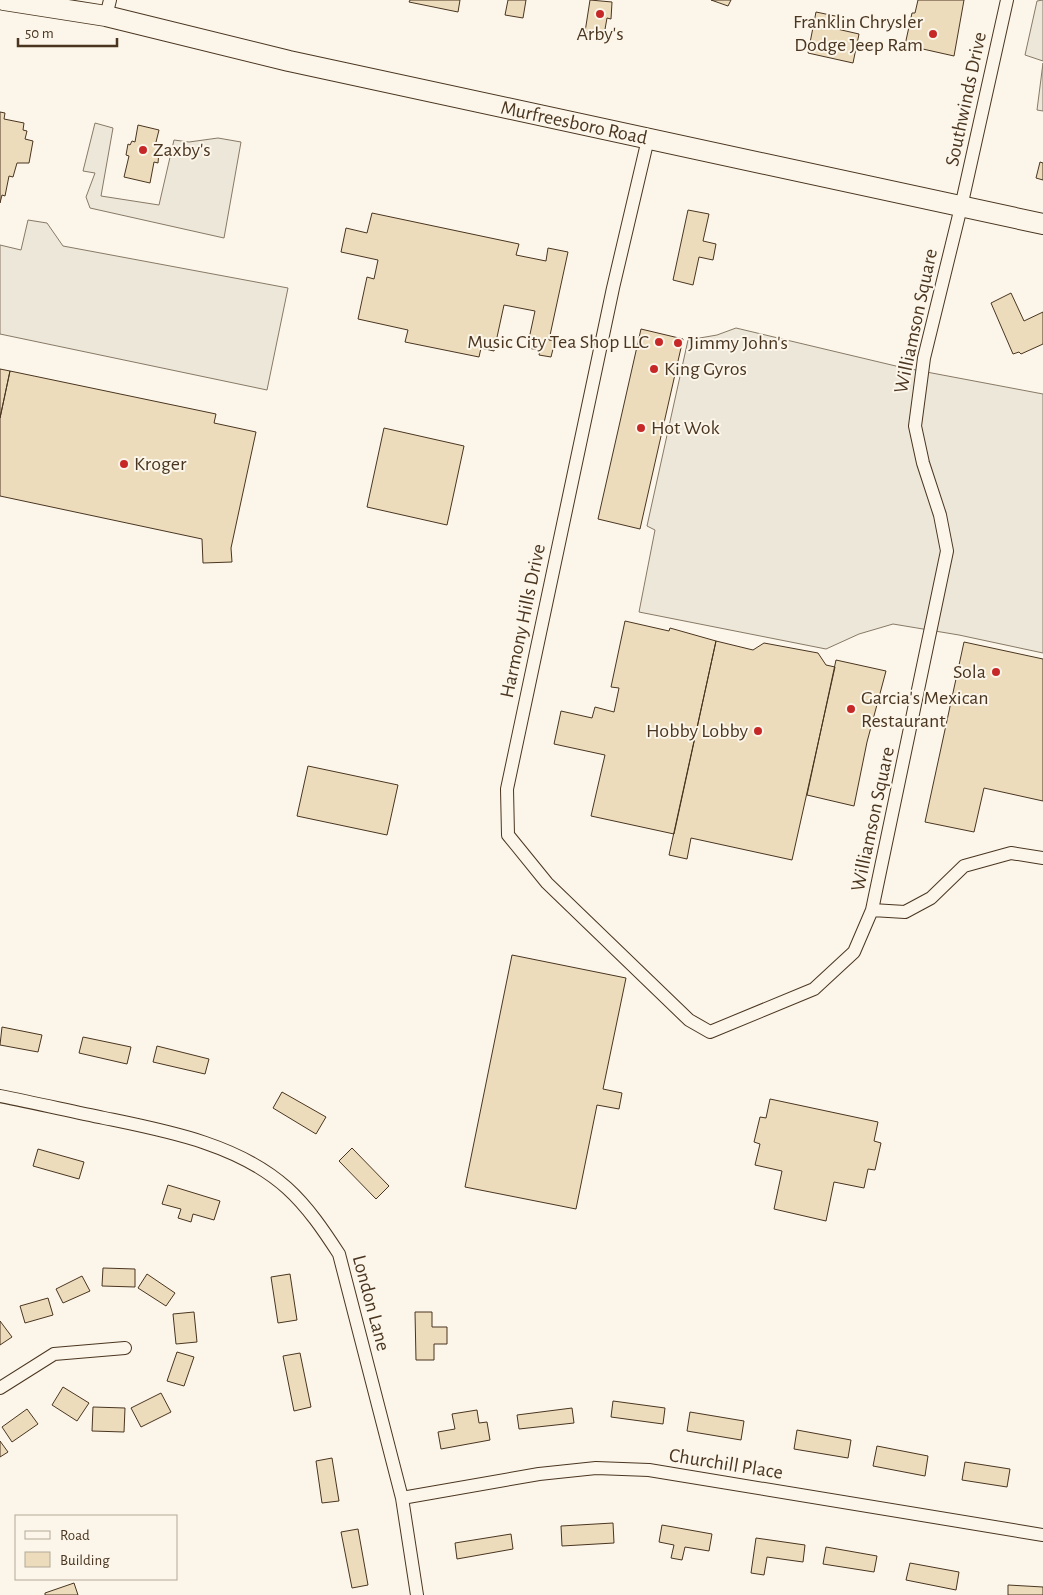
<svg xmlns="http://www.w3.org/2000/svg" width="1043" height="1595" font-family="'Alegreya Sans',sans-serif">
	<rect width="100%" height="100%" fill="#fbf6e9"/>
	<path fill="#ede7d9" stroke="#887966" d="M1043,0V61L1025,55L1037,1Z
		M1043,63V111L1037,110Z
		M95,123L113,128L101,196L159,205L174,140L189,142L218,138L241,142L224,238L90,208L86,197L95,173L83,171Z
		M28,220L47,223L63,246L288,288L267,390L0,334V245L21,250Z
		M736,328L900,367L1043,394V653L959,635L893,624L859,634L826,649L639,612L655,530L647,526L688,340L717,335Z"/>
	<path fill="#ecdcbc" stroke="#4a3520" d="M410,0H460L458,12L409,2Z
		M508,0H526L523,18L505,15Z
		M590,0L612,2L611,19L607,18L604,35L585,32Z
		M711,0H731L728,6Z
		M918,0H964L954,56L905,45L912,13H915Z
		M816,12L840,17L837,29L859,34L853,63L808,53Z
		M0,112L5,113L4,119L24,123L23,130L27,131L25,139L33,141L29,163H17L13,177L9,176L5,196L2,195L0,203Z
		M138,125L159,130L155,146H158L157,152H159L158,163L154,162L150,183L124,177L129,156L126,155L128,144L130,145L132,141L135,142Z
		M1040,162L1043,163V180L1036,178Z
		M688,210L709,214L703,241L716,244L713,260L699,257L693,285L673,280Z
		M372,213L519,244L516,255L546,261L548,248L568,252L549,340L555,341L551,357L539,355L540,350L527,348L535,311L504,305L494,351L481,348L479,357L405,342L408,330L358,319L367,277L374,279L378,260L341,252L346,228L367,233Z
		M1011,293L1024,321L1043,312V344L1021,354L1019,352L1013,354L991,303Z
		M641,329L683,339L640,529L598,519Z
		M0,369L10,371L0,418Z
		M10,371L216,414L214,423L256,432L231,548L232,562L203,563L202,539L0,496V418Z
		M384,428L464,446L447,525L367,507Z
		M625,621L669,631L670,628L716,641L674,834L591,816L605,755L554,744L561,711L592,718L595,707L614,712L619,688L611,687Z
		M716,641L753,650L764,643L818,653L826,665L835,667L792,860L691,838L687,859L669,855Z
		M964,642L1043,659V801L984,788L974,832L925,822Z
		M836,660L886,671L867,742L854,806L807,795Z
		M308,766L398,785L387,835L297,816Z
		M512,955L626,978L603,1089L622,1093L619,1109L597,1105L576,1209L465,1187Z
		M2,1027L42,1035L38,1052L0,1045Z
		M83,1037L131,1047L127,1064L79,1053Z
		M157,1046L209,1059L205,1074L153,1062Z
		M282,1092L326,1117L316,1134L273,1108Z
		M770,1099L878,1122L874,1141L881,1143L875,1170L868,1169L864,1188L834,1182L826,1221L774,1209L782,1171L755,1165L760,1144L754,1142L760,1117L766,1118Z
		M352,1148L389,1186L376,1199L339,1161Z
		M38,1149L84,1162L79,1179L33,1166Z
		M168,1185L220,1201L214,1220L193,1214L191,1222L178,1218L181,1209L162,1204Z
		M103,1268L135,1269V1287L102,1286Z
		M147,1274L175,1293L166,1306L138,1288Z
		M290,1274L297,1320L278,1323L271,1277Z
		M82,1276L90,1291L63,1303L56,1289Z
		M48,1298L53,1315L25,1323L20,1306Z
		M194,1312L197,1342L176,1344L173,1314Z
		M415,1312H432V1327H447V1344H434V1360H416Z
		M0,1321L12,1337L0,1345Z
		M177,1352L194,1357L184,1386L167,1381Z
		M300,1353L311,1407L294,1411L283,1356Z
		M63,1387L89,1403L77,1421L52,1405Z
		M161,1393L171,1412L141,1427L131,1408Z
		M613,1401L665,1408L663,1424L611,1417Z
		M93,1407L125,1408L124,1432L92,1431Z
		M572,1408L574,1423L519,1429L517,1415Z
		M27,1409L38,1424L12,1442L2,1427Z
		M477,1410L479,1423L487,1422L490,1440L441,1449L438,1432L455,1429L452,1414Z
		M690,1412L744,1421L741,1440L687,1431Z
		M797,1430L851,1440L848,1458L794,1449Z
		M0,1441L8,1452L0,1457Z
		M877,1446L928,1456L925,1476L873,1466Z
		M332,1458L339,1501L322,1503L316,1461Z
		M965,1462L1010,1469L1007,1487L962,1480Z
		M613,1523L614,1543L562,1546L561,1526Z
		M662,1525L712,1534L709,1551L685,1547L682,1560L671,1558L674,1545L659,1542Z
		M358,1529L368,1585L352,1588L341,1532Z
		M511,1534L513,1549L457,1559L455,1543Z
		M756,1538L805,1545L803,1562L767,1557L764,1575L751,1573Z
		M826,1547L877,1556L874,1572L823,1564Z
		M910,1563L959,1572L956,1590L906,1580Z
		M74,1583L78,1595H45V1593Z
		M1008,1585L1043,1587V1595H1008Z"/>
	<g fill="none" stroke-linecap="round" stroke-linejoin="round">
		<g stroke="#4a3520" stroke-width="14">
			<path id="minor" d="M106,16L110,0
				M648,139L613,288L507,789L508,835L547,883L689,1020L710,1032L814,989L854,952L872,910L947,551L940,515L923,463L915,426L924,358L961,207L1007,0
				M872,910L905,912L931,898L964,866L1011,853L1043,858
				M0,1096C35,1103 70,1111 104,1118C167,1131 238,1144 287,1188C308,1207 324,1231 339,1254L402,1498L417,1595
				M0,1388L54,1354L125,1348
				M402,1498L539,1474L596,1468L649,1470L1043,1535"/>
		</g>
		<g stroke="#4a3520" stroke-width="22">
			<path id="trunk" d="M4,0L106,16L289,61L1043,224"/>
		</g>
		<use href="#minor" stroke="#fbf6e9" stroke-width="12"/>
		<use href="#trunk" stroke="#fbf6e9" stroke-width="20"/>
	</g>
	<g fill="#c62828" stroke="#fbf6e9" stroke-width="2">
		<circle cx="600" cy="14" r="5"/>
		<circle cx="933" cy="34" r="5"/>
		<circle cx="143" cy="150" r="5"/>
		<circle cx="659" cy="342" r="5"/>
		<circle cx="678" cy="343" r="5"/>
		<circle cx="654" cy="369" r="5"/>
		<circle cx="641" cy="428" r="5"/>
		<circle cx="124" cy="464" r="5"/>
		<circle cx="996" cy="672" r="5"/>
		<circle cx="851" cy="709" r="5"/>
		<circle cx="758" cy="731" r="5"/>
	</g>
	<g text-anchor="middle" dominant-baseline="central" stroke-width="4" stroke-linejoin="round" paint-order="stroke">
		<g font-size="20" fill="#4a3520" stroke="#fbf6e9" text-anchor="start">
			<text x="923" y="22" text-anchor="end">Franklin Chrysler<tspan x="923" dy="23">Dodge Jeep Ram</tspan></text>
			<text x="600" y="34" text-anchor="middle">Arby's</text>
			<text x="153" y="150">Zaxby's</text>
			<text x="649" y="342" text-anchor="end">Music City Tea Shop LLC</text>
			<text x="688" y="343">Jimmy John's</text>
			<text x="664" y="369">King Gyros</text>
			<text x="651" y="428">Hot Wok</text>
			<text x="134" y="464">Kroger</text>
			<text x="986" y="672" text-anchor="end">Sola</text>
			<text x="861" y="698">Garcia's Mexican<tspan x="861" dy="23">Restaurant</tspan></text>
			<text x="748" y="731" text-anchor="end">Hobby Lobby</text>
		</g>
		<g font-size="20" fill="#4a3520" stroke="#fbf6e9">
			<text transform="translate(966 99) rotate(-78)">Southwinds Drive</text>
			<text transform="translate(574 123) rotate(12)">Murfreesboro Road</text>
			<text transform="translate(916 321) rotate(-78)">Williamson Square</text>
			<text transform="translate(523 621) rotate(-78)">Harmony Hills Drive</text>
			<text transform="translate(873 819) rotate(-78)">Williamson Square</text>
			<text transform="translate(371 1303) rotate(75)">London Lane</text>
			<text transform="translate(726 1464) rotate(9)">Churchill Place</text>
		</g>
	</g>
	<rect x="15" y="1515" width="162" height="65" fill="#fbf6e9" stroke="#b4a999"/>
	<rect x="25" y="1531" width="25" height="8" fill="#fbf6e9" stroke="#b4a999"/>
	<text x="60" y="1540" font-size="15" fill="#4a3520">Road</text>
	<rect x="25" y="1552" width="25" height="15" fill="#ecdcbc" stroke="#b4a999"/>
	<text x="60" y="1565" font-size="15" fill="#4a3520">Building</text>
	<path d="M18 38v8h99v-8" fill="none" stroke="#4a3520" stroke-width="2.5"/>
	<text x="25" y="38" font-size="15" fill="#4a3520" stroke="#fbf6e9" stroke-width="4" paint-order="stroke">50 m</text>
</svg>
